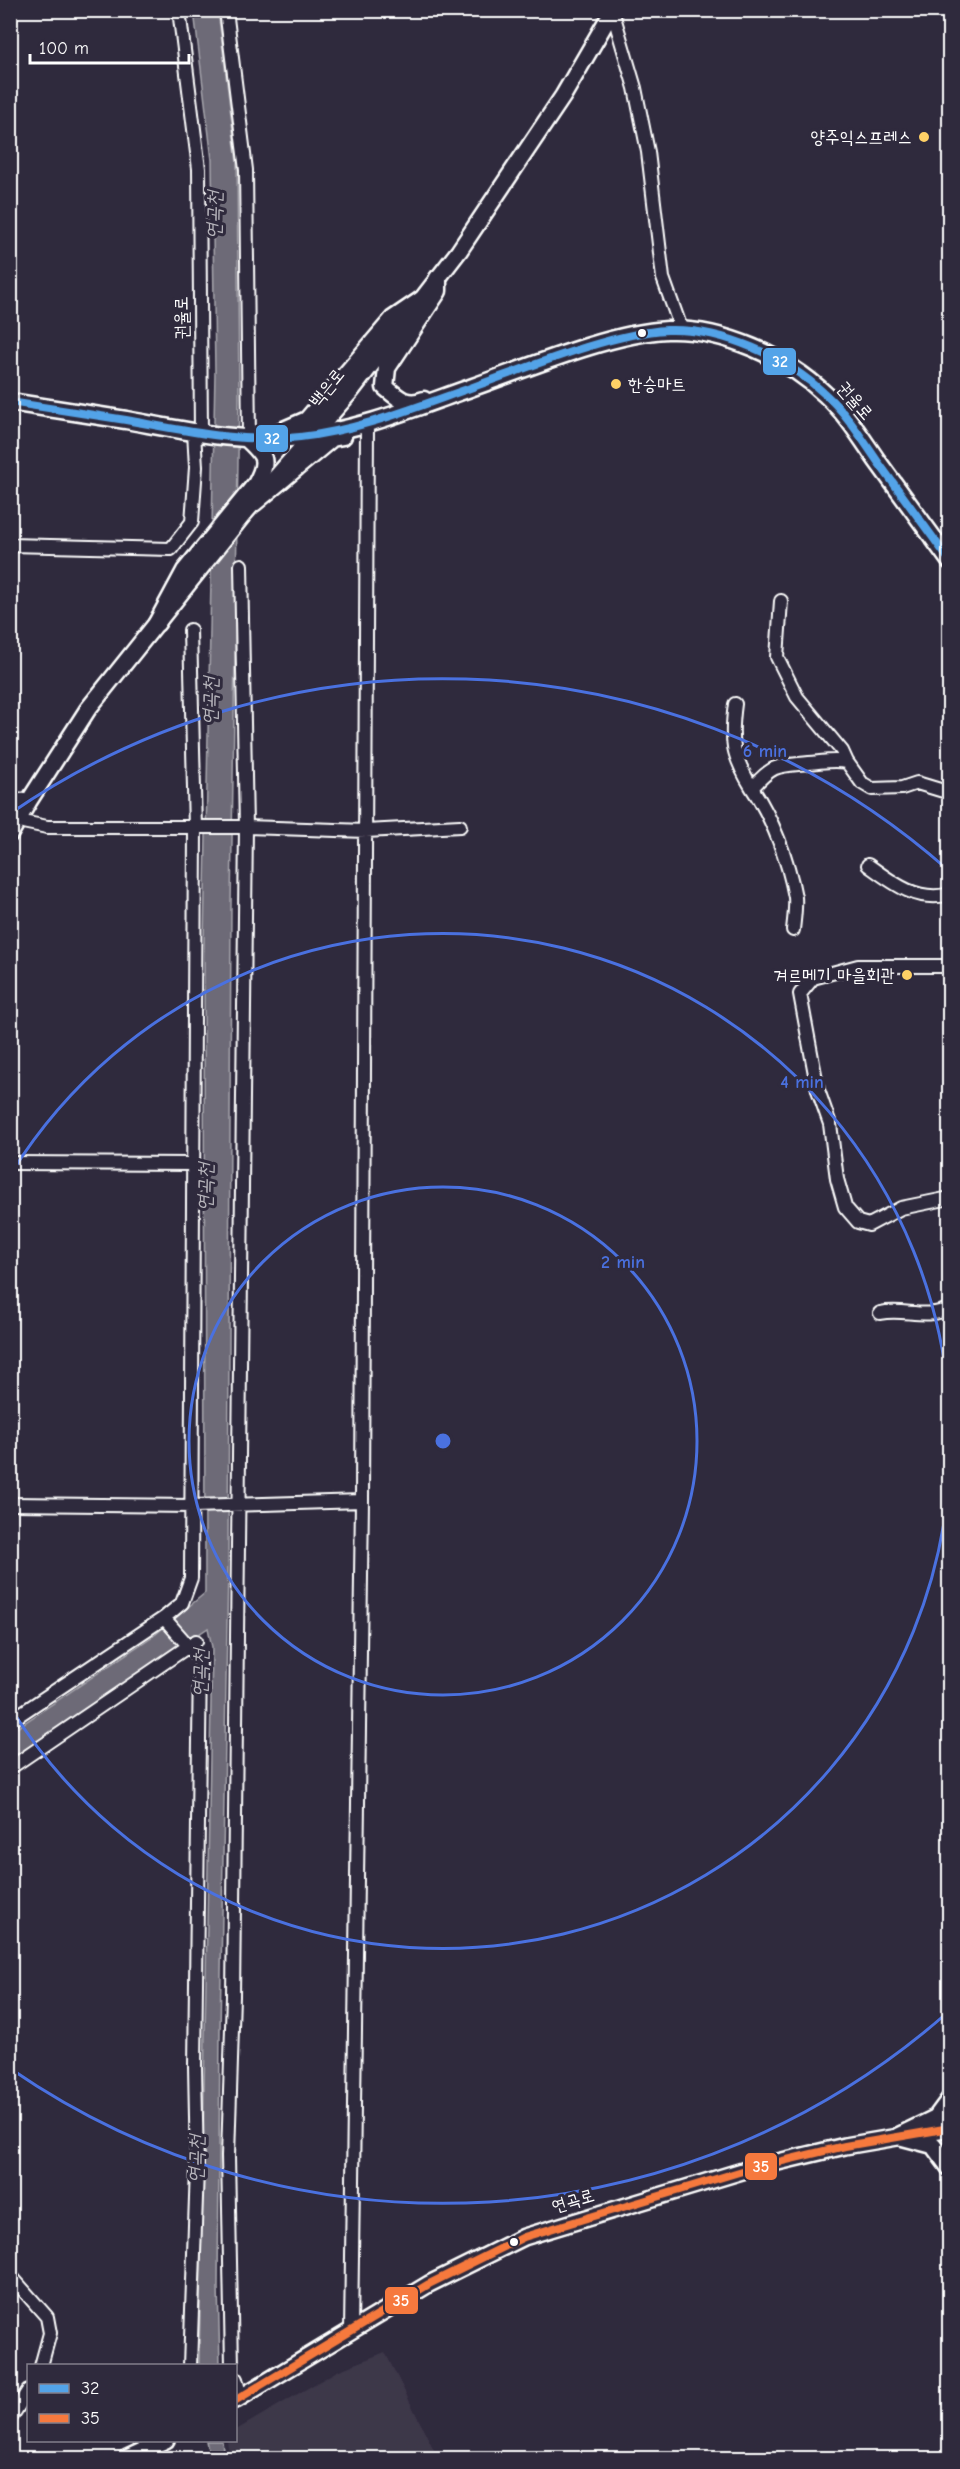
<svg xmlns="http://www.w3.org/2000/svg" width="960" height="2469" font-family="'Comic Neue','Poor Story',sans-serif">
	<rect width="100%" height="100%" fill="#2f2a3d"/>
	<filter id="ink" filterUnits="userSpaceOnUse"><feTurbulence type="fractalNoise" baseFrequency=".0167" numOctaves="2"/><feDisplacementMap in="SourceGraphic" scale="12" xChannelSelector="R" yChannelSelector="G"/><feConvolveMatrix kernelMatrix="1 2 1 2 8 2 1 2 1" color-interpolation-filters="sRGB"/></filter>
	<g filter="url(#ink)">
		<path fill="#3c3749" d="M385,2352L438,2458H230L227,2441L236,2440V2430L337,2371Z"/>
		<path fill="#6d6a77" stroke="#a7a6ad" stroke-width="1.5" d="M194,11H218L237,163L239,398L231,904L228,1567L220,2031L218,2287L220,2365H199L212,1647L208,1628L11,1759V1732L156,1634L205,1593L204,941L215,372L212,160Z
			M206,2441H222L224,2458H210Z"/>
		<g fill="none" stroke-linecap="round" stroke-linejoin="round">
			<g stroke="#fff" stroke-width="16">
				<path id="minor" d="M179,10L199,169L201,433
					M226,10L246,170L249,438
					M612,10L635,88L648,152L663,278L682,331
					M10,545L171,549L192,522L196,467L194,432
					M781,601L777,657L797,697L842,751L847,762L862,783L872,789L902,788L917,783L950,793
					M735,704C730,741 732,755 752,788
					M18,821L47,827H246L366,831L460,826
					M868,865C893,883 915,901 946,895L950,892
					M793,930C794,920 796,907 795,897C788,860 773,819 752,788C774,763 778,766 809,763C823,762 833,759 847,762
					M950,966H858L813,978L800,994L818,1090L830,1124L837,1179L845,1207L858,1222L869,1225L901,1208L950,1198
					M10,1163L193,1164
					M880,1313C904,1308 927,1320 950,1308
					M10,1504L193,1506L362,1501
					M164,1618L200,1659L195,2066L197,2169L190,2366
					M10,1721L164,1618L182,1603L191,1578L195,828L190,630
					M10,1768L196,1641
					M10,2275L47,2317L50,2333L41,2366
					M351,2332L362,1501L367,425
					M232,2366L228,2156L233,1996L246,827L241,565
					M236,2379L241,2397
					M10,2419L28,2391"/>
			</g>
			<g stroke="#fff" stroke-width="20">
				<path id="tertiary" d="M10,802L29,801
					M10,834L29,801L88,709L243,515L352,390L459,251L563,96L613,10
					M236,2400L429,2284L524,2237L749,2169L845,2146L950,2128
					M127,2458L166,2440"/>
			</g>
			<g stroke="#fff" stroke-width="21">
				<path id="secondary" d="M424,400C406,407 398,398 385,387L387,368L438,291V278
					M10,402C49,408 88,414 126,420C182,430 243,444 300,437C361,430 416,407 473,387C527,368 611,333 667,330C723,328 786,357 826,395C847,414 862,439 878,462C902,495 926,528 950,561
					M277,433L307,420L393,319L421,300
					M254,503L332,438L343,436
					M157,623L185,571L256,484C269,460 265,455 246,438
					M899,2136L936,2118L950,2099
					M899,2136L933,2145L950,2168"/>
			</g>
			<use href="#minor" stroke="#2f2a3d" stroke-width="12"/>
			<use href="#tertiary" stroke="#2f2a3d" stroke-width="15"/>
			<use href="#secondary" stroke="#2f2a3d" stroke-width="16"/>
			<g stroke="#2f2a3d" stroke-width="12">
				<path id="bus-1" d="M10,402C49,408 88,414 126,420C182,430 243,444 300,437C361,430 416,407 473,387C527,368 611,333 667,330C723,328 786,357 826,395C847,414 862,439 878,462C902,495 926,528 950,561"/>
			</g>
			<g stroke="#2f2a3d" stroke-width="12">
				<path id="bus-2" d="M236,2400L429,2284L524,2237L749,2169L845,2146L950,2128"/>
			</g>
			<use href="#bus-1" stroke="#53a3e8" stroke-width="8"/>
			<use href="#bus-2" stroke="#f6793e" stroke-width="8"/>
		</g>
	</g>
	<g fill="none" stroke="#4a71e0" stroke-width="3">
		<circle cx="443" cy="1441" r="254"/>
		<path d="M949 1481A508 508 0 0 1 12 1710M12 1172A508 508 0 0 1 949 1401"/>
		<path d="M948 2012A762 762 0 0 1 11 2069M11 813A762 762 0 0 1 948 870"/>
	</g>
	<g fill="#ffd166" stroke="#2f2a3d" stroke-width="2">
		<circle cx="924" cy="137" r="6"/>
		<circle cx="616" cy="384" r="6"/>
		<circle cx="907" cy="975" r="6"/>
	</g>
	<g fill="#fff" stroke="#2f2a3d" stroke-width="2">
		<circle cx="642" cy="333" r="5"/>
		<circle cx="514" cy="2242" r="5"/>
	</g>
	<g text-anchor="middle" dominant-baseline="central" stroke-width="6" stroke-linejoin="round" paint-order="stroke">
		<g font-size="18" fill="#fff" stroke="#2f2a3d" text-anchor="end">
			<text x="912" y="137">양주익스프레스</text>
			<text x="628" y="384" text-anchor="start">한승마트</text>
			<text x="895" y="975">겨르메기 마을회관</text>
		</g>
		<g font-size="18" fill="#fff" stroke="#2f2a3d">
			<text transform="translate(182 318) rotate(-91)">권율로</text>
			<text transform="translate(327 388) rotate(-51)">백은로</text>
			<text transform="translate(855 401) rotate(49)">권율로</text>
			<text transform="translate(573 2201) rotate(-17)">연곡로</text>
		</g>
		<g font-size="20" font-style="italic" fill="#b6b4bb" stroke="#2f2a3d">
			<text transform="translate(214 215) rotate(-89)">연곡천</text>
			<text transform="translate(210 701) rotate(-89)">연곡천</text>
			<text transform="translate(205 1187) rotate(-89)">연곡천</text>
			<text transform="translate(200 1673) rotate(-89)">연곡천</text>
			<text transform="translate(196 2159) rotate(-89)">연곡천</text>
		</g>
	</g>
	<circle cx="443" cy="1441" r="9" fill="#4a71e0" stroke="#2f2a3d" stroke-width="3"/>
	<g font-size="18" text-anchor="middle" font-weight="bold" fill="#4a71e0" stroke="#2f2a3d" stroke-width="6" stroke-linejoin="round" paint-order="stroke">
		<text x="765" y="757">6 min</text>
		<text x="802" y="1088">4 min</text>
		<text x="623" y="1268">2 min</text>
	</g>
	<g stroke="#2f2a3d" stroke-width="2">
		<rect x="762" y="347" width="35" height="29" rx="6" fill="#53a3e8"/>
		<rect x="255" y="424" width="34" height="29" rx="6" fill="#53a3e8"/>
		<rect x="744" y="2152" width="34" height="29" rx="6" fill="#f6793e"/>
		<rect x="384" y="2286" width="35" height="29" rx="6" fill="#f6793e"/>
	</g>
	<g font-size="16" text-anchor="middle" font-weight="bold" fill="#fff">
		<text x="780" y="367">32</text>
		<text x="272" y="444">32</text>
		<text x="761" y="2172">35</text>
		<text x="401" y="2306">35</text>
	</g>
	<rect width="960" height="2469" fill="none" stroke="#2f2a3d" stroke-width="36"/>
	<rect x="18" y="18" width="924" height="2433" fill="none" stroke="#fff" stroke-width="2" filter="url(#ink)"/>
	<rect x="27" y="2364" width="210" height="78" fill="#2f2a3d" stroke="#827f8b" stroke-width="1.5"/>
	<rect x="39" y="2384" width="30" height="9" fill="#53a3e8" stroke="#827f8b" stroke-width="1.5"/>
	<text x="81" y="2394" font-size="18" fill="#ffffff">32</text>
	<rect x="39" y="2414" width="30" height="9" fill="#f6793e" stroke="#827f8b" stroke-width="1.5"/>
	<text x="81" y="2424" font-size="18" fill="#ffffff">35</text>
	<path d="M30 54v9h159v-9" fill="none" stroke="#ffffff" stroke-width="3"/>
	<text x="39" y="54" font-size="18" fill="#ffffff" stroke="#2f2a3d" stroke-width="4.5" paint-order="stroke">100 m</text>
</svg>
